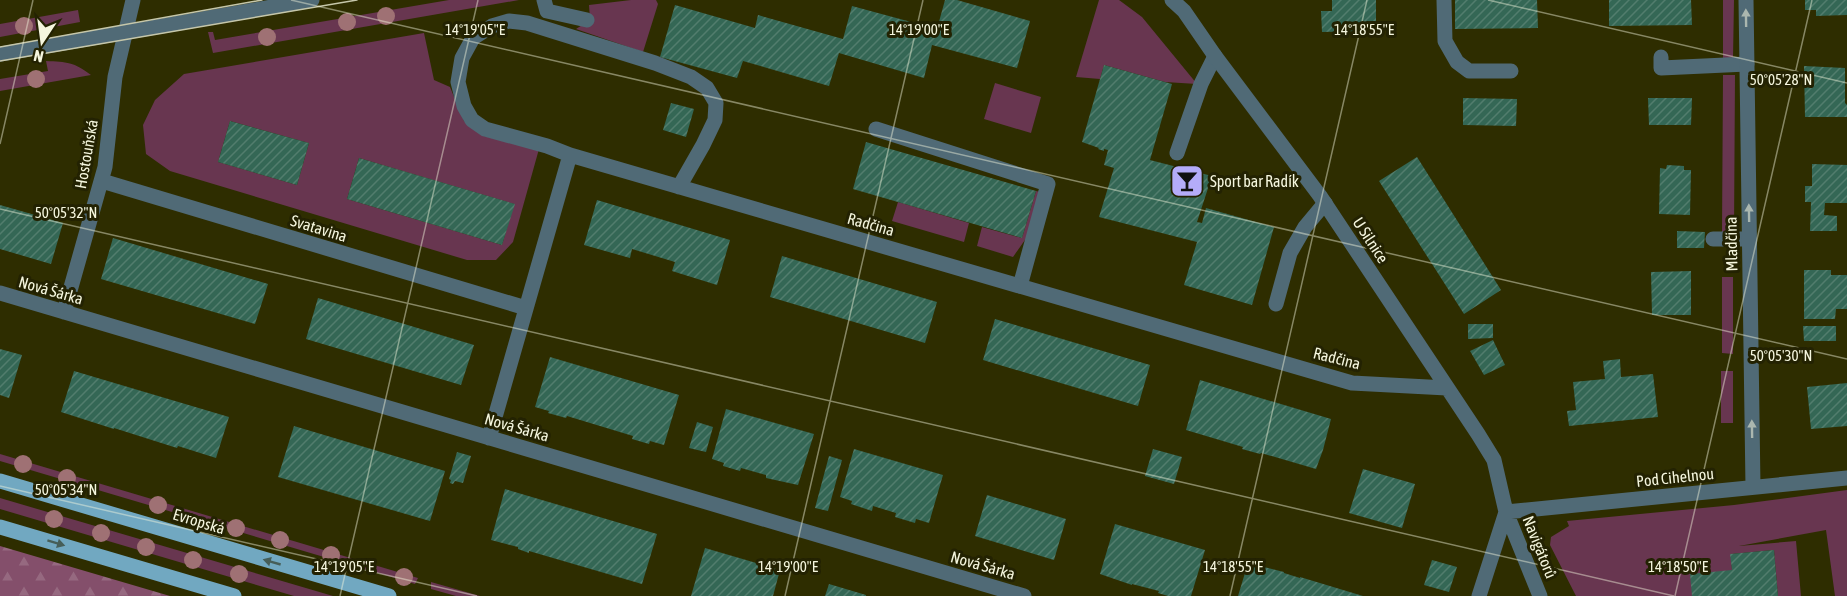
<svg xmlns="http://www.w3.org/2000/svg" width="1847" height="596" font-family="'Asap Condensed',sans-serif">
	<defs>
		<pattern id="forest-firs" width="22" height="20" patternUnits="userSpaceOnUse" patternTransform="scale(1.5)"><rect width="22" height="20" fill="#844f6b"/><path d="M5 1l3.5 6h-7zM16 11l3.5 6h-7z" fill="#966980"/></pattern>
		<pattern id="building-hatch" width="6" height="6" patternUnits="userSpaceOnUse" patternTransform="scale(1.5)"><rect width="6" height="6" fill="#346755"/><path d="M-1 1l2-2M0 6l6-6M5 7l2-2" fill="none" stroke="#527d6d"/></pattern>
	</defs>
	<rect width="100%" height="100%" fill="#2e2d00"/>
	<path fill="#683650" fill-rule="evenodd" d="M449,0H519L213,53L208,32H213L215,40Z
		M631,0H656L658,4L643,52L576,29L590,20L589,5Z
		M1099,0H1119L1142,17L1197,84L1165,82L1104,65L1100,79L1076,77Z
		M1723,0H1734L1733,58H1723Z
		M78,10L80,22L0,37V24Z
		M424,33L434,80L450,87L464,121L484,136L539,149L513,242L496,260H467L170,171L146,154L143,125L155,100L184,74ZM230,121L309,143L297,185L218,162ZM359,158L514,204L502,245L347,199Z
		M46,61C67,62 74,62 91,75L0,91V79L48,71Z
		M1723,75H1735L1734,232H1722Z
		M995,83L1041,97L1031,133L984,119Z
		M1036,191L1040,192L1027,237L1013,257L977,246L982,227L1022,238Z
		M898,202L969,223L964,242L892,221Z
		M1722,277H1733V354L1722,353Z
		M1721,371H1733V423H1721Z
		M0,454L418,578L415,584L0,461Z
		M1847,490V596H1835L1826,530L1739,546L1796,541L1801,596H1778L1774,550L1731,554L1732,570L1692,596H1576L1550,545L1551,537L1569,526L1567,521L1734,505Z
		M0,498L333,596H294L0,509Z
		M431,582L480,596H456L431,589Z"/>
	<path fill="url(#forest-firs)" d="M0,546L170,596H0Z"/>
	<path fill="url(#building-hatch)" d="M945,0H957L1030,21L1017,68L932,45L924,78L839,53L829,86L743,61L737,78L660,57L675,5L755,28L758,15L843,39L852,6L937,29Z
		M1332,0H1376V31L1322,32L1321,11H1332Z
		M1455,0H1537L1538,28L1455,29Z
		M1609,0H1691L1692,25L1609,26Z
		M1805,0H1847V15L1816,16V10H1805Z
		M1104,65L1172,84L1150,160L1212,176L1197,222L1202,223L1206,208L1274,227L1252,305L1184,285L1197,242L1099,217L1114,168L1104,165L1108,150L1104,149V151L1098,149L1099,148L1082,142Z
		M1804,66L1845,68V103L1847,105V117H1805Z
		M1463,98L1517,99L1516,126L1463,125Z
		M1648,98H1692L1691,125H1649Z
		M671,103L694,109L686,137L663,130Z
		M230,121L309,143L297,185L218,162Z
		M866,142L1036,191L1022,238L853,189Z
		M1417,157L1501,290L1464,314L1379,181Z
		M359,158L515,204L502,245L347,199Z
		M1812,164L1847,165V203H1825L1824,215L1837,216V231H1810L1811,202H1805V186H1812Z
		M1667,165L1684,166V170H1691L1690,215L1659,214L1660,168L1666,169Z
		M597,200L730,240L717,285L672,271L675,262L632,249L630,258L584,245Z
		M0,205L63,223L51,264L0,249Z
		M1677,231L1705,232L1704,248H1677Z
		M113,238L268,284L255,324L101,279Z
		M782,256L937,302L925,343L770,297Z
		M1804,270H1831V275H1847V309H1836L1835,319H1804Z
		M1691,271V315H1652L1651,272Z
		M318,298L474,345L461,385L306,339Z
		M995,319L1150,365L1138,406L983,360Z
		M1468,324H1493V338L1468,339Z
		M1803,326H1836V341H1804Z
		M1493,340L1505,365L1484,375L1470,351Z
		M0,349L22,355L9,398L0,395Z
		M550,357L679,395L664,445L650,441L649,444L632,439L633,436L567,416L566,418L548,413L549,411L535,407Z
		M1620,359L1621,377L1653,374L1658,417L1569,426L1567,411L1576,410L1573,382L1605,379L1603,361Z
		M74,371L229,417L216,458L178,446L177,448L114,428V429L61,412Z
		M1200,380L1331,419L1323,450L1316,469L1261,453L1260,454L1242,449L1243,447L1186,430Z
		M1847,383V426L1811,429L1807,387Z
		M726,409L814,434L798,485L766,478V475L741,468L740,471L723,466L724,463L712,459Z
		M697,422L713,427L706,452L689,448Z
		M294,426L445,471L430,521L278,477Z
		M854,449L943,475L929,523L916,519L915,523L895,517L896,513L873,506L872,511L851,504L852,501L840,497Z
		M1153,449L1182,457L1174,484L1145,476Z
		M457,452L471,456L463,483L455,481L453,484L450,483L451,480L449,479Z
		M829,456L842,460L828,511L815,508Z
		M1363,469L1415,484L1402,528L1349,513Z
		M505,489L657,534L642,584L529,551V553L518,549V547L491,540Z
		M987,495L1066,519L1054,560L975,536Z
		M1115,524L1205,550L1191,596H1168L1158,593L1159,591L1132,584V585L1100,574Z
		M705,548L780,570L773,596H691Z
		M1774,550L1778,596H1692L1690,574L1732,570L1730,554Z
		M1432,560L1457,567L1449,592L1424,585Z
		M1248,563L1284,572V573L1300,578V577L1363,596H1238Z
		M829,584L866,595V596H825Z"/>
	<g fill="none" stroke-linecap="round" stroke-linejoin="round">
		<path stroke="#506a76" stroke-width="15" d="M544,0L547,11L587,20
			M1444,0L1445,41L1457,62L1469,71H1511
			M1661,57V68L1747,64
			M876,129L1048,184L1020,286
			M1177,153L1201,84L1215,56
			M1713,239H1749
			M1276,304L1290,253L1305,227L1325,203"/>
		<path stroke="#506a76" stroke-width="15" d="M1172,0L1184,11L1215,56L1320,196L1478,434L1494,460L1506,512L1540,596
			M1746,0L1753,487
			M570,155L547,146L485,129L472,120L464,106L458,82L462,58L473,38L492,26L509,21L527,23L655,63L691,77L707,88L716,103L715,120L703,145L679,187
			M102,181L526,308
			M0,293L1024,596
			M64,312L105,167L115,77L133,0
			M489,438L570,155L1352,383L1447,388
			M1506,512L1847,478
			M1479,596L1506,512"/>
		<path stroke="#506a76" stroke-width="15" d="M0,54L312,0"/>
		<path stroke="#71a8c1" stroke-width="15" d="M0,481L389,596
			M0,527L234,596"/>
		<path stroke="#c6c7aa" stroke-width="1.5" d="M0,47L262,0
			M0,61L357,0"/>
	</g>
	<g fill="#9f7174">
		<circle cx="386" cy="16" r="9"/>
		<circle cx="347" cy="22" r="9"/>
		<circle cx="24" cy="26" r="9"/>
		<circle cx="267" cy="37" r="9"/>
		<circle cx="36" cy="79" r="9"/>
		<circle cx="23" cy="464" r="9"/>
		<circle cx="67" cy="478" r="9"/>
		<circle cx="158" cy="505" r="9"/>
		<circle cx="54" cy="519" r="9"/>
		<circle cx="236" cy="528" r="9"/>
		<circle cx="101" cy="533" r="9"/>
		<circle cx="280" cy="540" r="9"/>
		<circle cx="146" cy="547" r="9"/>
		<circle cx="331" cy="555" r="9"/>
		<circle cx="193" cy="560" r="9"/>
		<circle cx="239" cy="574" r="9"/>
		<circle cx="404" cy="577" r="9"/>
	</g>
	<defs><path id="oneway-solid" d="M-6-.8H1V-3.2L6.5 0L1 3.2V.8H-6Z" transform="scale(1.5)"/></defs>
	<g fill="#abb7af">
		<use href="#oneway-solid" transform="translate(1746 18) rotate(-91)"/>
		<use href="#oneway-solid" transform="translate(1749 213) rotate(-91)"/>
		<use href="#oneway-solid" transform="translate(1752 429) rotate(-91)"/>
	</g>
	<g fill="#465e58">
		<use href="#oneway-solid" transform="translate(56 543) rotate(17)"/>
		<use href="#oneway-solid" transform="translate(272 562) rotate(-164)"/>
	</g>
	<path fill="none" stroke="#f5f6de" stroke-width="1.5" stroke-opacity="0.45" d="M291,0L1847,359M1488,0L1847,83M0,144L33,0M0,209L1674,596M0,486L477,596M340,596L478,0M785,596L923,0M1230,596L1367,0M1675,596L1812,0"/>
	<defs>
		<g id="bar-square" transform="scale(1.725)"><rect x="-9" y="-9" width="18" height="18" rx="4" fill="#b4acf9" stroke="#232202"/><path d="M-6-5H6L.8 .8V4.5H3.5V6h-7V4.5H-.8V.8Z" fill="#111"/></g>
	</defs>
	<g fill-rule="evenodd">
		<use href="#bar-square" x="1187" y="181"/>
	</g>
	<g text-anchor="middle" dominant-baseline="central" stroke-width="6" stroke-linejoin="round" paint-order="stroke">
		<g font-size="16" fill="#f5f6de" stroke="#232202">
			<text transform="translate(86 154) rotate(-80)">Hostouňská</text>
			<text transform="translate(871 224) rotate(16)">Radčina</text>
			<text transform="translate(319 228) rotate(17)">Svatavina</text>
			<text transform="translate(1371 240) rotate(57)">U Silnice</text>
			<text transform="translate(1731 244) rotate(-91)">Mladčina</text>
			<text transform="translate(51 290) rotate(16)">Nová Šárka</text>
			<text transform="translate(1337 358) rotate(14)">Radčina</text>
			<text transform="translate(517 427) rotate(16)">Nová Šárka</text>
			<text transform="translate(1675 477) rotate(-6)">Pod Cihelnou</text>
			<text transform="translate(199 521) rotate(17)">Evropská</text>
			<text transform="translate(1540 547) rotate(68)">Navigátorů</text>
			<text transform="translate(983 565) rotate(16)">Nová Šárka</text>
		</g>
		<g font-size="16" fill="#f5f6de" stroke="#232202" text-anchor="start">
			<text x="1210" y="181">Sport bar Radík</text>
		</g>
	</g>
	<g font-size="15" text-anchor="middle" fill="#f5f6de" stroke="#232202" stroke-width="6" stroke-linejoin="round" paint-order="stroke">
		<text x="475" y="35">14°19'05"E</text>
		<text x="919" y="35">14°19'00"E</text>
		<text x="1364" y="35">14°18'55"E</text>
		<text x="1781" y="85">50°05'28"N</text>
		<text x="66" y="218">50°05'32"N</text>
		<text x="1781" y="361">50°05'30"N</text>
		<text x="66" y="495">50°05'34"N</text>
		<text x="344" y="572">14°19'05"E</text>
		<text x="788" y="572">14°19'00"E</text>
		<text x="1233" y="572">14°18'55"E</text>
		<text x="1678" y="572">14°18'50"E</text>
	</g>
	<g transform="translate(42 42) rotate(193)" stroke="#232202" stroke-width="4.5" paint-order="stroke">
	<path d="M0-4.5L10 22L0 15L-10 22Z" fill="#f5f6de"/>
	<text y="-9" font-size="16" font-weight="bold" text-anchor="middle" fill="#f5f6de">N</text>
	</g>
</svg>
